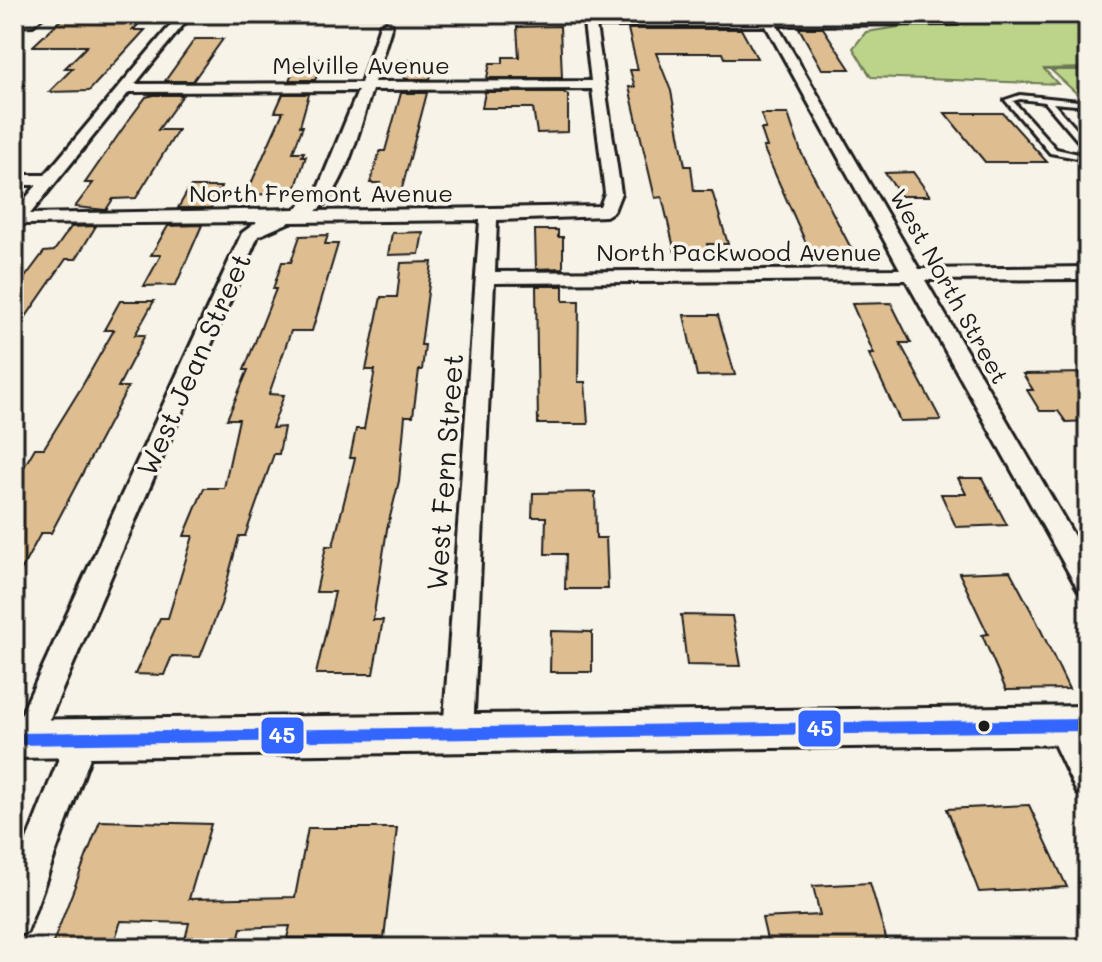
<svg xmlns="http://www.w3.org/2000/svg" width="1102" height="962" font-family="Mali,sans-serif">
	<rect width="100%" height="100%" fill="#f7f3e8"/>
	<filter id="ink" filterUnits="userSpaceOnUse"><feTurbulence type="fractalNoise" baseFrequency=".0125" numOctaves="2"/><feDisplacementMap in="SourceGraphic" scale="16" xChannelSelector="R" yChannelSelector="G"/><feConvolveMatrix kernelMatrix="1 2 1 2 8 2 1 2 1" color-interpolation-filters="sRGB"/></filter>
	<g filter="url(#ink)">
		<path fill="#f0e3ce" d="M208,14H588L589,20L202,21Z"/>
		<path fill="#bbd48a" stroke="#6c7853" stroke-width="2" d="M1002,14H1088V68L1044,69L1058,84L871,77L853,48L866,32L925,23H968L959,19Z
			M1051,70H1088V104Z"/>
		<path fill="#debe91" stroke="#1c1c1c" stroke-width="2" d="M67,14H148L133,30H145L89,91L49,92L73,68H65L87,46H33Z
			M560,26L562,78H487L490,63H503V57H519L517,27Z
			M799,28H823L850,69H822Z
			M628,29H741L757,58H725L723,53H656L671,91L685,166H691L694,191H712L728,244H707L709,252H675L662,197L655,198L629,87H635L630,70H638Z
			M195,39H223L193,81H165Z
			M299,59H325L315,80H289Z
			M408,60H434L430,79H404Z
			M485,92H563L568,95V132L537,133L533,108H482Z
			M401,93H427L400,196H377L380,183H370L380,151H385Z
			M283,94H309L300,126H303L293,152H304L302,156H306L294,193L246,195L283,112H275Z
			M154,95H183L158,130H178L136,198L113,199L106,210L75,207L93,183H85L128,121L146,97Z
			M945,113H1003L1047,162H985Z
			M761,114H788L801,152L853,252H810L763,147H767L761,129H766Z
			M913,172L930,196H901L885,173Z
			M190,187H221L211,208H178Z
			M202,225L176,285L144,286L161,255H151L168,226Z
			M96,226L76,259H66L14,334V292L44,252L54,251L71,227Z
			M535,230H558V237H563V268L536,269Z
			M423,232L419,254L388,255L392,233Z
			M328,235L325,244H338L312,331H291L269,394L284,395L272,428L284,427L279,454H274L245,536H239L221,604L200,657L172,656L164,675L135,674L160,618H168L193,536H184L204,488H224L239,419H227L248,370H244L276,289H273L282,262H291L300,236Z
			M432,262L421,345H425L422,370H419L413,416H405L399,481L387,529L373,620H383L373,674H316L335,592H316L326,546H333L355,458H350L356,429H364L375,370H366L381,297H397L401,263Z
			M536,286H563V301H579L578,382H585L588,424H538Z
			M120,301H154L135,335H145L118,387H128L51,533H41L14,583V484L35,448H44L81,388L114,330H104Z
			M891,303L911,343H900L941,420L900,421L869,354H874L852,304Z
			M684,315H718L735,375L697,376Z
			M1088,373V421L1066,422L1058,411H1040L1027,390H1033L1023,374Z
			M958,478H982L1007,525L956,527L941,494H966Z
			M595,492L596,538H606L608,589H565L566,554H545L546,517H532L533,493Z
			M1010,571L1036,620L1069,689L1006,690L982,635L988,634L959,573Z
			M681,615L732,616L741,666L687,665Z
			M551,631L592,632V672H550Z
			M1029,805L1067,887L979,892L947,809Z
			M100,821L211,824L189,899L295,897L308,828H397L384,938H287L290,926L241,928L237,948H183L189,923L121,921L112,948H51Z
			M870,883L889,948H769L762,918L820,915L813,886Z"/>
		<g fill="none" stroke-linecap="round" stroke-linejoin="round">
			<g stroke="#1c1c1c" stroke-width="6">
				<path id="lane" d="M1020,95L1088,102V106L1053,103L1088,142V149H1085L1045,102L1020,99L1013,101L1056,149L1088,156V160L1050,153L1005,100Z"/>
			</g>
			<g stroke="#1c1c1c" stroke-width="6">
				<path id="street" d="M33,14H46L33,25L14,26V20H26Z
					M180,14H192L135,84L361,83L380,25L386,22L392,25L374,82L591,81L584,23L590,20L762,19L759,14H771L773,19H963L959,24L777,25L919,269L1088,267V279L925,280L1088,560V594L1079,591L906,280L494,283L473,733L469,743L458,747L447,743L443,733L480,220L290,222L258,236L37,748L26,752L15,748L14,730L242,233L257,222L22,224L14,228V212L37,185H14V175H45ZM596,26H766L900,269L495,272L497,220L606,216L614,211L621,193ZM592,89L605,193L600,206L316,211C346,190 360,125 372,90ZM358,91L317,191L295,209L30,214L129,92Z
					M1060,712L1071,716L1088,750V798L1077,793L1045,725L1049,716Z
					M82,724L93,728L97,738L27,932L14,937V873L67,738L71,728Z"/>
			</g>
			<g stroke="#1c1c1c" stroke-width="6">
				<path id="secondary" d="M1088,706V744L14,758V720Z"/>
			</g>
			<use href="#lane" fill="#f7f3e8" fill-rule="evenodd"/>
			<use href="#street" fill="#f7f3e8" fill-rule="evenodd"/>
			<use href="#secondary" fill="#f7f3e8" fill-rule="evenodd"/>
			<g stroke="#f7f3e8" stroke-width="6">
				<path id="bus-1" d="M1088,719V731L14,745V733Z"/>
			</g>
			<use href="#bus-1" fill="#36f" fill-rule="evenodd"/>
		</g>
	</g>
	<circle fill="#1c1c1c" stroke="#f7f3e8" stroke-width="3" cx="984" cy="726" r="7"/>
	<g text-anchor="middle" dominant-baseline="central" stroke-width="7" stroke-linejoin="round" paint-order="stroke">
		<g font-size="24" fill="#1c1c1c" stroke="#f7f3e8">
			<text x="361" y="64">Melville Avenue</text>
			<text x="321" y="192">North Fremont Avenue</text>
			<text x="739" y="251">North Packwood Avenue</text>
			<text transform="translate(950 286) rotate(61)">West North Street</text>
		</g>
		<g font-size="28" fill="#1c1c1c" stroke="#f7f3e8">
			<text transform="translate(193 364) rotate(-66)">West Jean Street</text>
			<text transform="translate(444 472) rotate(-86)">West Fern Street</text>
		</g>
	</g>
	<g stroke="#f7f3e8" stroke-width="3">
		<rect x="797" y="709" width="45" height="39" rx="8" fill="#36f"/>
		<rect x="260" y="716" width="45" height="39" rx="8" fill="#36f"/>
	</g>
	<g font-size="22" text-anchor="middle" font-weight="bold" fill="#fff">
		<text x="820" y="736">45</text>
		<text x="282" y="743">45</text>
	</g>
	<rect width="1102" height="962" fill="none" stroke="#f7f3e8" stroke-width="48"/>
	<rect x="24" y="24" width="1054" height="914" fill="none" stroke="#1c1c1c" stroke-width="3" filter="url(#ink)"/>
</svg>
